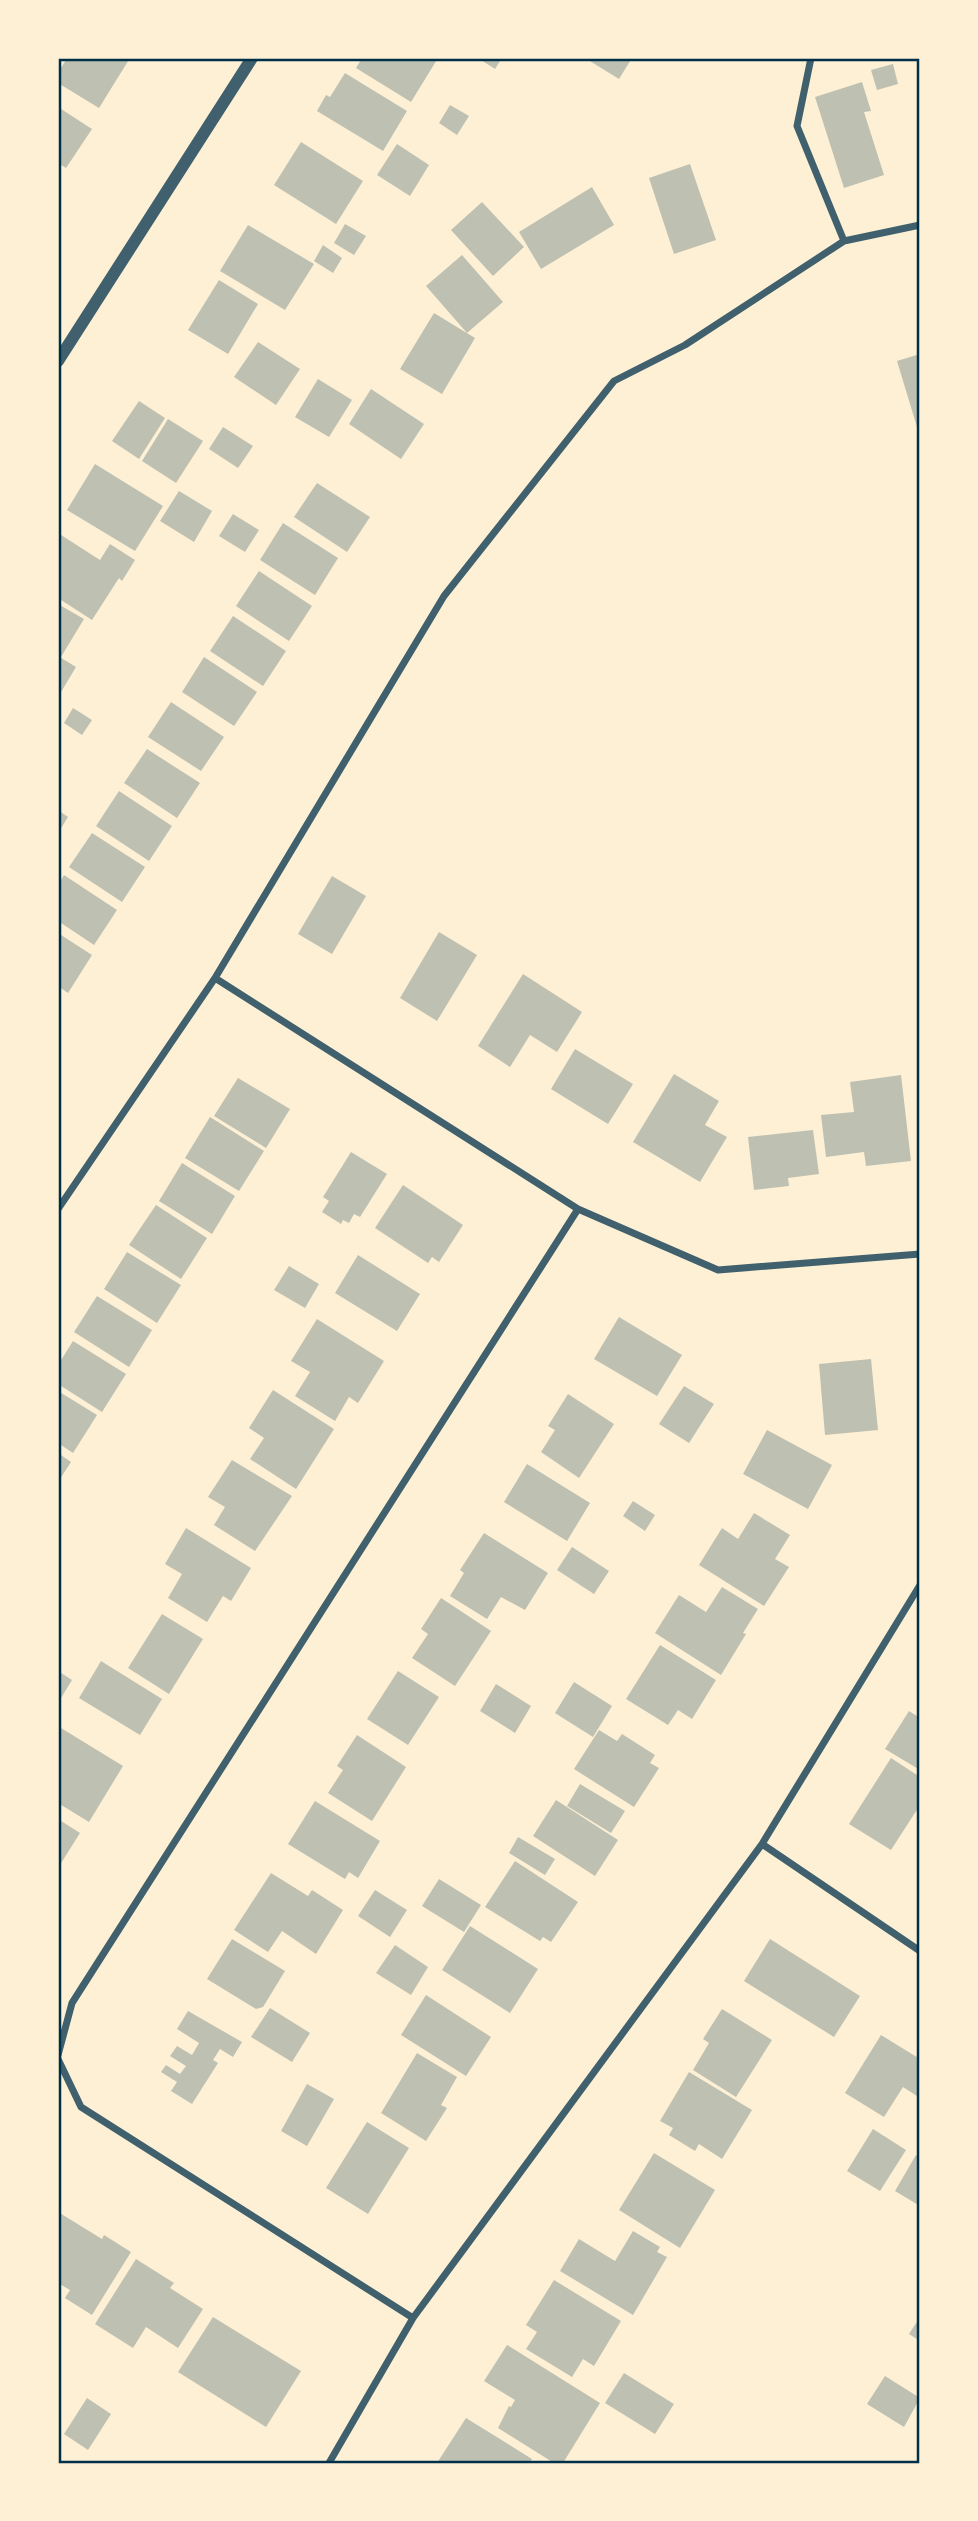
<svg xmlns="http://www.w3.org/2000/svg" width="978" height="2521" font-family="'Varela Round',sans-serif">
	<rect width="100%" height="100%" fill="#fdf0d5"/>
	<path fill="#bec0b2" d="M67,58H130L99,108L58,83V73Z
		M362,58H438L411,102L356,68Z
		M478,58H502L495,69Z
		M585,58H632L619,79Z
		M893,64L898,84L877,90L871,70Z
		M345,73L407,111L383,151L317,111L326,95L330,97Z
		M862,82L871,111L864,112L884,175L844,188L815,97Z
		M450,105L469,116L457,135L439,123Z
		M58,107L92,129L66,168L58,163Z
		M301,142L363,181L336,224L274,185Z
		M397,144L429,165L410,196L377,175Z
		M690,164L716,240L674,254L649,178Z
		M592,187L614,225L541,269L519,232Z
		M482,202L524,247L493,276L451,230Z
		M345,224L366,236L354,255L334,243Z
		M248,225L314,264L285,310L220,271Z
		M323,245L342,258L333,273L314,261Z
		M462,255L503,302L467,333L426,286Z
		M219,280L258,304L228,354L188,330Z
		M434,313L475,338L442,394L400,369Z
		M258,342L300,369L276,405L234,377Z
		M920,354V426L917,427L897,361Z
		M318,379L352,400L329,437L295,417Z
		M371,389L424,424L401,459L349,424Z
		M139,401L165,418L139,459L112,441Z
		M168,419L203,441L176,483L142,461Z
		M223,427L253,446L238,468L209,449Z
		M95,464L163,506L135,551L67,510Z
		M317,483L370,517L347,552L294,517Z
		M179,491L212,511L194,542L160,521Z
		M233,514L259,530L245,552L219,536Z
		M283,523L338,558L315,595L260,560Z
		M58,533L100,560L110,544L135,560L122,581L119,578L92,620L58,598Z
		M259,571L312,606L289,641L236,606Z
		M58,604L84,619L61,657L58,655Z
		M233,616L286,651L263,686L210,651Z
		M58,656L76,667L61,692L58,690Z
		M204,657L257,692L234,726L182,692Z
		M171,702L224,737L201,771L148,737Z
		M73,708L92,720L82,735L64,723Z
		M147,749L200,783L177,818L124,783Z
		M119,791L172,826L149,861L96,826Z
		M58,810L68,817L58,833Z
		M92,833L145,867L122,902L69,867Z
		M64,875L117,910L94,945L58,921V885Z
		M332,876L366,896L332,954L298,934Z
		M439,932L477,955L437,1021L400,998Z
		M58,933L92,955L68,993L58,986Z
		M523,974L582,1012L557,1052L530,1035L510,1067L478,1046Z
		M575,1049L633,1084L608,1124L551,1089Z
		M674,1074L719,1101L705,1125L727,1137L700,1182L633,1142Z
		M901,1075L911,1161L866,1166L864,1152L826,1157L821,1115L854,1112L850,1082Z
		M238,1078L290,1109L266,1148L214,1116Z
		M210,1117L264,1151L239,1191L185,1158Z
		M813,1130L819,1174L788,1178L789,1186L754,1190L748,1137Z
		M351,1152L387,1174L360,1217L354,1214L349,1223L343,1220L341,1224L322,1212L329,1201L323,1197Z
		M182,1163L235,1196L212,1234L159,1201Z
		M403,1185L463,1225L439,1262L432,1257L428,1263L375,1228Z
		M156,1205L207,1238L181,1279L129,1245Z
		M127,1252L181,1285L157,1323L104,1289Z
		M358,1255L420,1294L397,1331L335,1293Z
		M289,1266L319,1284L305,1308L274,1290Z
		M97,1296L152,1330L129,1367L74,1332Z
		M619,1317L682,1355L657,1396L594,1359Z
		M317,1319L384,1361L358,1403L349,1397L335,1421L295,1396L310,1372L291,1361Z
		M73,1341L126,1374L102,1412L58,1384V1365Z
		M871,1359L878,1430L825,1435L819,1364Z
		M684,1386L714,1404L689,1443L659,1424Z
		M273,1390L334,1429L296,1489L250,1459L264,1438L249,1428Z
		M58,1391L97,1415L73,1453L58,1443Z
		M568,1394L614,1424L579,1478L541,1452L555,1430L548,1426Z
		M767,1430L832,1465L808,1509L743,1474Z
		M58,1453L71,1462L58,1482Z
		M232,1460L292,1496L255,1551L214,1525L225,1507L208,1497Z
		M527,1464L590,1503L567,1541L504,1502Z
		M633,1501L655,1515L645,1531L623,1516Z
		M754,1513L790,1535L775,1559L789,1567L764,1606L699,1565L722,1528L738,1539Z
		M186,1528L251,1568L231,1601L223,1596L207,1622L168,1598L182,1574L165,1564Z
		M484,1533L548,1573L525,1610L501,1597L487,1619L450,1596L464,1573L460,1570Z
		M572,1547L609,1571L594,1594L557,1570Z
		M722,1587L758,1609L743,1633L746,1634L721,1675L655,1633L679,1595L706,1612Z
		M441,1598L491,1631L455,1686L412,1658L428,1634L421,1629Z
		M162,1614L203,1639L169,1694L128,1668Z
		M660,1645L716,1680L692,1719L678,1710L668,1725L626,1699Z
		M101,1661L162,1699L140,1735L79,1698Z
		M58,1671L72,1680L58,1703Z
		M398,1671L439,1697L408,1745L367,1719Z
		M574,1682L612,1706L593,1737L555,1713Z
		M496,1684L531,1706L515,1733L480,1711Z
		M909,1711L920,1718V1770L885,1749Z
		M61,1728L123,1766L89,1822L58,1803V1733Z
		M599,1730L617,1741L622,1734L655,1755L650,1763L659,1768L634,1807L574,1769Z
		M357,1735L406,1767L372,1821L328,1793L343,1770L337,1766Z
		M891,1758L920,1777V1805L891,1850L849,1824Z
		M580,1784L625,1811L611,1833L567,1806Z
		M556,1800L618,1840L595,1876L533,1836Z
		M315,1801L380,1841L358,1878L349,1872L345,1879L288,1844Z
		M58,1819L80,1833L58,1868Z
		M518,1837L555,1859L545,1875L509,1853Z
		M515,1861L578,1902L551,1942L543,1937L540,1941L485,1907Z
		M271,1873L308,1896L312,1890L343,1910L316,1954L282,1931L268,1952L234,1930Z
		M439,1879L481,1905L464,1932L422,1906Z
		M375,1890L407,1910L390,1937L358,1916Z
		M470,1926L538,1969L510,2013L442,1970Z
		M232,1939L285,1971L263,2007L256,2009L207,1979Z
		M770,1939L860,1996L834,2037L744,1981Z
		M395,1945L428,1967L411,1995L376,1973Z
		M426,1995L491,2037L466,2076L401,2035Z
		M270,2008L310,2033L292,2062L251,2037Z
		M722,2009L772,2040L736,2097L693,2070L709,2043L703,2039Z
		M188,2011L242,2042L233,2057L220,2049L213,2060L218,2063L192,2104L171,2091L177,2082L161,2072L166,2065L180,2074L186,2066L170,2056L177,2046L192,2055L199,2043L177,2029Z
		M881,2035L920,2059V2098L903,2087L884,2117L845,2093Z
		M417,2053L457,2077L441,2105L447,2108L426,2141L381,2113Z
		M689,2072L752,2110L722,2159L699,2144L695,2151L669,2135L673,2128L660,2121Z
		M307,2084L334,2099L307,2146L281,2131Z
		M367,2122L409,2148L368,2214L326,2188Z
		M873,2129L906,2150L880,2191L847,2171Z
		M654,2153L715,2190L680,2248L619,2210Z
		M916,2155L920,2157V2206L895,2191Z
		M58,2212L102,2239L104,2235L131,2252L92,2315L65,2298L70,2290L58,2283Z
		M633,2231L660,2247L657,2252L667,2257L633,2315L560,2271L579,2239L615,2261Z
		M136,2259L174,2283L170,2288L203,2309L178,2348L146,2327L133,2348L95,2324Z
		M554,2280L621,2321L594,2366L583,2359L572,2377L526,2349L537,2332L526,2325Z
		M213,2317L301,2371L266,2427L178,2372Z
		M920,2317V2341L909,2334Z
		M507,2345L600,2403L563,2463H554L498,2428L509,2406L511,2407L515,2400L484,2381Z
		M624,2373L674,2404L655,2434L605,2403Z
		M885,2376L920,2398L904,2427L867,2404Z
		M87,2398L111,2414L88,2450L64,2434Z
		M466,2418L532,2459L530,2463H437Z"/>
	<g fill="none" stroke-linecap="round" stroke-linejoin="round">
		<path stroke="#3f606c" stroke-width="7" d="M811,58L797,126L844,241
			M215,978L578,1209L718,1270L920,1254
			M58,1209L215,978L444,596L614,381L685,345L844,241L920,225
			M762,1844L920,1951
			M58,2055L72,2003L578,1209
			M58,2059L81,2107L413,2318
			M329,2463L413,2318L762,1844L920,1585"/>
		<path stroke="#3f606c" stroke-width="12" d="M58,361L252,58"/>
	</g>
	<rect width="978" height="2521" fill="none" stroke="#fdf0d5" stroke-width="119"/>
	<rect x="60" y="60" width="858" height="2402" fill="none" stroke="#003049" stroke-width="2.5"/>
</svg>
